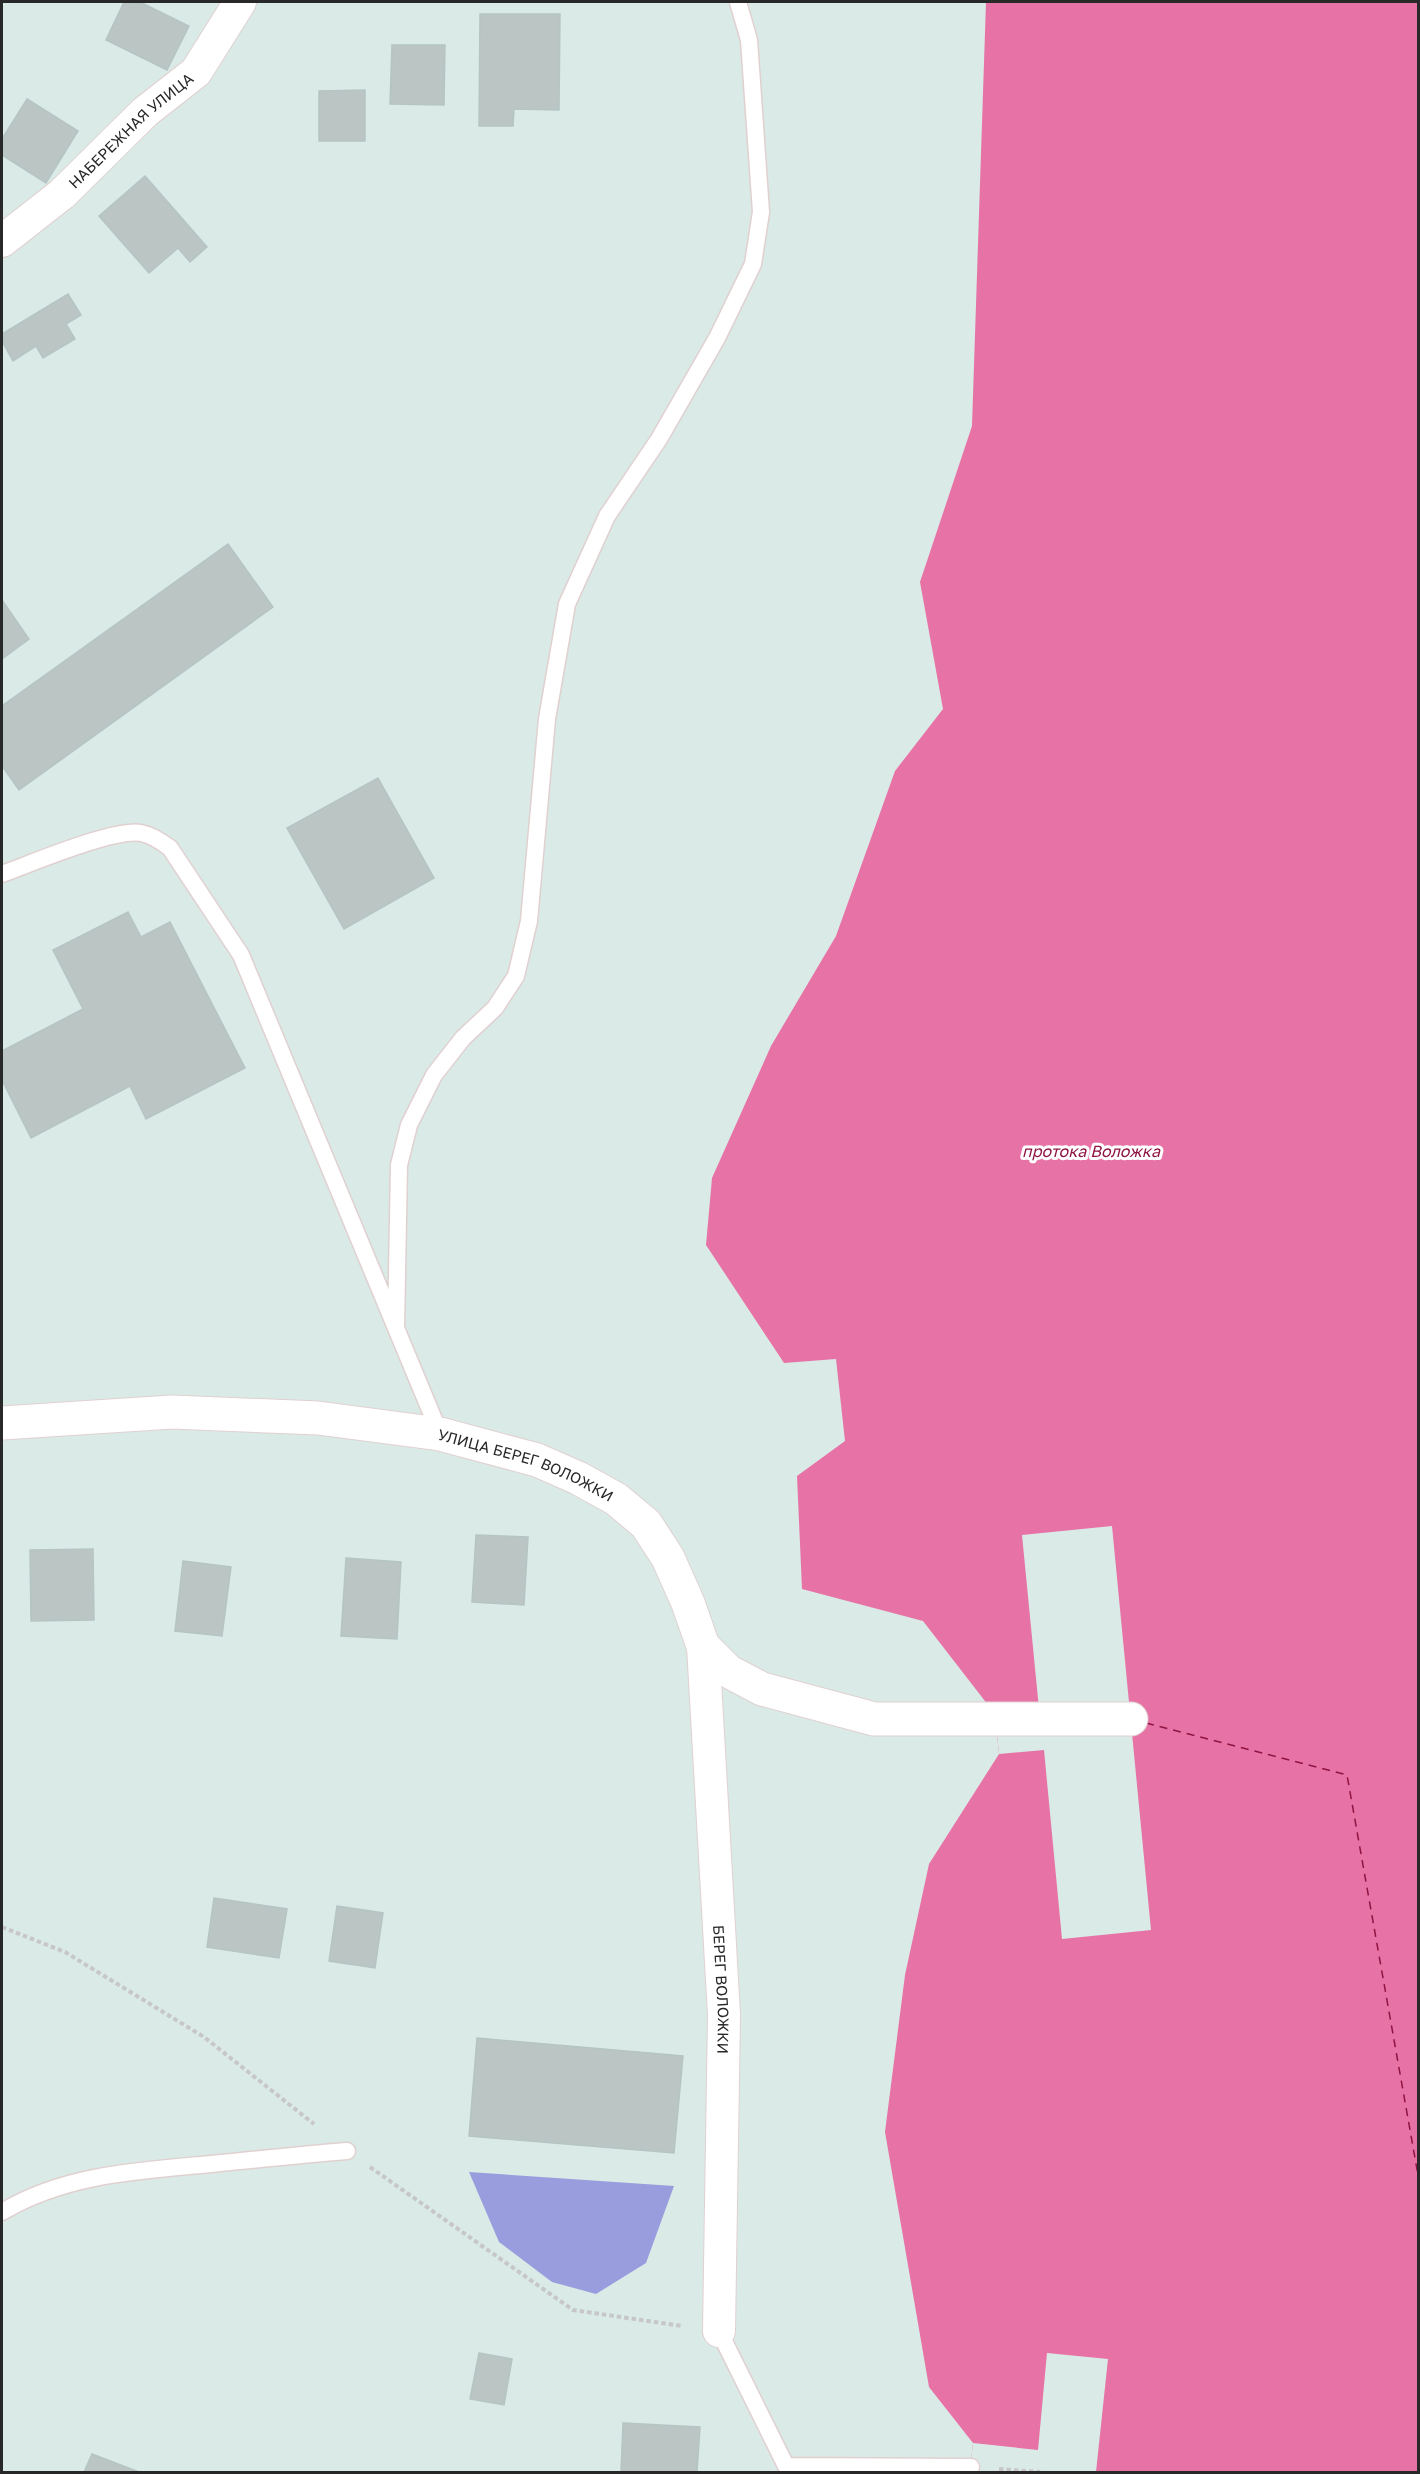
<svg xmlns="http://www.w3.org/2000/svg" width="1420" height="2474" font-family="'Golos Text',sans-serif">
	<rect width="100%" height="100%" fill="#daeae7"/>
	<path fill="#999dde" d="M469,2172L674,2186L646,2263L596,2294L552,2282L499,2242Z"/>
	<path fill="#e772a6" d="M986,2H1418V2472H970L973,2443L929,2387L885,2132L905,1975L929,1864L999,1754L995,1714L923,1621L802,1589L797,1476L845,1441L836,1359L784,1363L706,1245L712,1178L771,1046L836,936L895,771L943,709L920,582L972,426Z"/>
	<path fill="#daeae7" d="M1112,1526L1151,1930L1062,1939L1044,1750L999,1754L995,1714L1039,1709L1022,1535Z
		M1047,2353L1108,2359L1096,2472H970L973,2443L1038,2450Z"/>
	<g fill="none" stroke-linecap="round" stroke-linejoin="round">
		<path stroke="#901442" stroke-width="1.5" stroke-dasharray="8 6" stroke-linecap="butt" d="M1146,1723L1347,1775L1418,2175"/>
	</g>
	<path fill="#bac5c4" stroke="#b4c5c4" stroke-width="1.5" d="M124,2H140L189,26L167,70L106,40Z
		M480,14H560L559,110L514,109L513,126H479Z
		M392,45H445L444,105L390,104Z
		M365,90V141H319V91Z
		M27,99L78,131L46,183L2,155V139Z
		M145,176L207,247L190,262L178,248L149,273L99,216Z
		M68,294L81,315L66,324L75,339L43,358L36,346L13,361L2,341V334Z
		M228,544L273,607L19,790L2,766V706Z
		M2,600L29,639L2,659Z
		M378,778L434,878L344,929L287,828Z
		M128,912L141,937L170,922L245,1068L146,1119L130,1086L31,1138L2,1080V1051L83,1009L53,950Z
		M476,1535L528,1537L524,1605L472,1602Z
		M93,1549L94,1620L31,1621L30,1550Z
		M346,1558L401,1562L397,1639L341,1636Z
		M183,1561L231,1567L222,1636L175,1631Z
		M214,1898L287,1909L279,1958L207,1947Z
		M337,1906L383,1913L375,1968L329,1961Z
		M477,2038L683,2056L674,2153L469,2136Z
		M479,2353L512,2359L504,2405L470,2399Z
		M623,2423L700,2427L697,2472H621Z
		M92,2454L139,2472H84Z"/>
	<g fill="none" stroke-linecap="round" stroke-linejoin="round">
		<g stroke="#e0d1d0" stroke-width="19">
			<path id="service" d="M2,874C30,864 114,828 141,833C152,835 162,842 170,848L241,955L440,1434
				M396,1328L399,1165L409,1125L434,1075L463,1038L495,1008L516,976L529,921L547,719L567,604L607,516L659,439L717,338L753,264L761,212L749,40L738,2
				M2,2212C62,2176 132,2171 201,2165C250,2160 299,2155 347,2151
				M719,2331L786,2466L971,2467"/>
		</g>
		<g stroke="#e0d1d0" stroke-width="34">
			<g id="minor">
				<path id="s1" d="M2,241L62,194L145,112L196,72L240,2"/>
				<path id="s2" d="M703,1646L724,2015L719,2331"/>
			</g>
		</g>
		<g stroke="#e0d1d0" stroke-width="35">
			<g id="tertiary">
				<path id="s3" d="M2,1423L172,1412L318,1418L440,1434L537,1460L578,1478L616,1499L646,1524L668,1558L688,1603L703,1646L728,1671L762,1689L874,1719H1131"/>
			</g>
		</g>
		<path stroke="#c7c7c7" stroke-width="4" stroke-dasharray="4.5 3" stroke-linecap="butt" d="M2,1927L65,1952L204,2037L314,2124
			M370,2167L573,2310L682,2326
			M999,2469L1040,2472"/>
		<use href="#service" stroke="#fff" stroke-width="16"/>
		<use href="#minor" stroke="#fff" stroke-width="32"/>
		<use href="#tertiary" stroke="#fff" stroke-width="33"/>
	</g>
	<g text-anchor="middle" dominant-baseline="central" stroke-width="6" stroke-linejoin="round" paint-order="stroke">
		<g font-size="15" fill="#282828" stroke="#fff">
			<text stroke="none"><textPath href="#s1" startOffset="170">НАБЕРЕЖНАЯ УЛИЦА</textPath></text>
			<text stroke="none"><textPath href="#s3" startOffset="531">УЛИЦА БЕРЕГ ВОЛОЖКИ</textPath></text>
			<text stroke="none"><textPath href="#s2" startOffset="344">БЕРЕГ ВОЛОЖКИ</textPath></text>
		</g>
		<g font-size="16" font-style="italic" fill="#901442" stroke="#fff">
			<text x="1091" y="1151">протока Воложка</text>
		</g>
	</g>
	<rect width="1420" height="2474" fill="none" stroke="#282828" stroke-width="6"/>
</svg>
